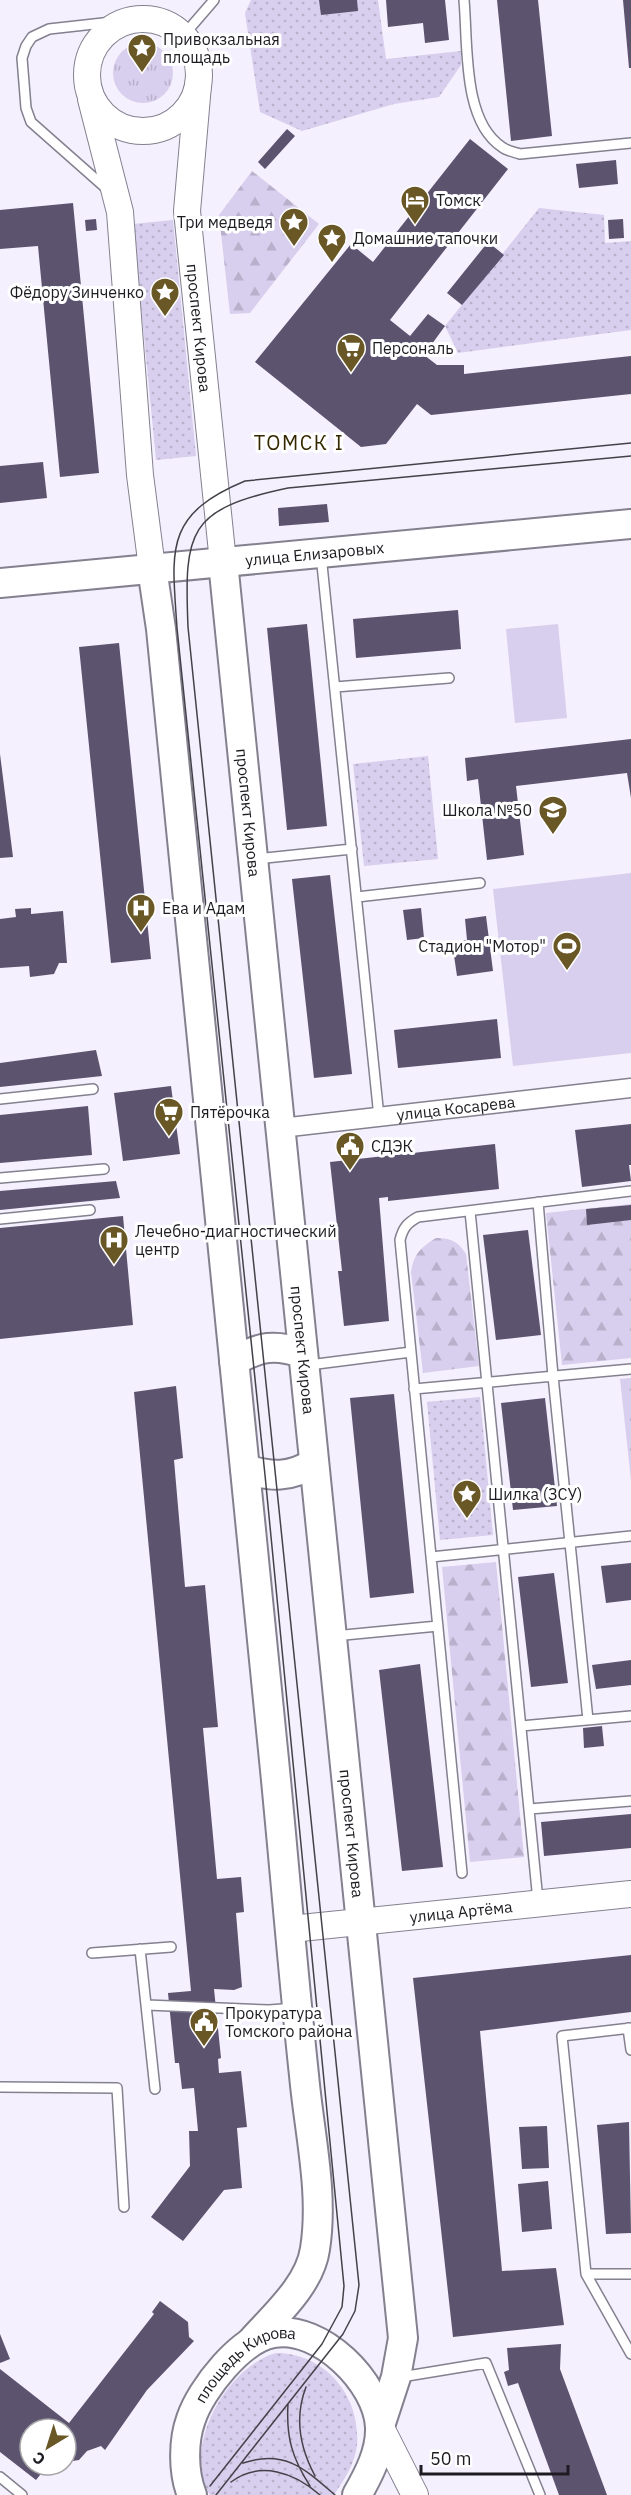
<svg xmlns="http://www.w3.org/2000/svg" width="631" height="2495" font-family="'IBM Plex Sans',sans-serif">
	<defs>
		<pattern id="grass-tufts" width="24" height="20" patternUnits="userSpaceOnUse" patternTransform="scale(1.5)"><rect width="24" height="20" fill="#d8ceed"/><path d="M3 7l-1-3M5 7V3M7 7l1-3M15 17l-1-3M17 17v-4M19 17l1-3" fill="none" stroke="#b9b0cb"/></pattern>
		<pattern id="forest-firs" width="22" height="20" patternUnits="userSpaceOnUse" patternTransform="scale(1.5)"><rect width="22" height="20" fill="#d8ceed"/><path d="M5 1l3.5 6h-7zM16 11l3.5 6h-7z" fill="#b9b0cb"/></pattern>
		<pattern id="park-dots" width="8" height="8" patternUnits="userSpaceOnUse" patternTransform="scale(1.5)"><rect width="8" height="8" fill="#d8ceed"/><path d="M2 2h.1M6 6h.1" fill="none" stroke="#b9b0cb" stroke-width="1.8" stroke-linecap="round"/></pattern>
	</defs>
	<rect width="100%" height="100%" fill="#f4f0fe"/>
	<path fill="url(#grass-tufts)" d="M113 73a30 30 0 1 1 60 0a30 30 0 1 1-60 0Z"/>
	<path fill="url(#forest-firs)" d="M252,171L319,224L250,313L230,314L219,215Z
		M631,1204V1358L562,1365L546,1213Z
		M436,1238C450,1238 458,1241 466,1254L479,1366L423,1373L411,1272C414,1254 420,1248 436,1238Z
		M631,1378V1480L620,1379Z
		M496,1562L524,1857L470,1862L442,1567Z"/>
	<path fill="url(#park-dots)" d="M251,0H378L386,59L461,51V65L439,97L394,104L302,131L260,112L245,13Z
		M539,208L604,215L605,243L631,241V330L458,353L445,326Z
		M173,220L196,456L156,460L133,224Z
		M428,756L438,859L364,866L353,764Z
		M480,1397L493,1535L440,1540L427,1402Z
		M276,2353C325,2353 361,2396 357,2445C355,2464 344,2480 334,2495H210C181,2448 226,2367 276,2353Z"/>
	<path fill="#d8ceed" d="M558,624L567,718L515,723L506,629Z
		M631,873V1053L513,1066L493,889Z"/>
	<path fill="#5c536f" d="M319,0H357L358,11L321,15Z
		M386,0H445L449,40L425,43L423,23L388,27Z
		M497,0H538L552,136L511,141Z
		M623,0H631V68H629Z
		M287,129L295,136L265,169L258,162Z
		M470,139L508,169L390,320L410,336L428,314L445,326L424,355L437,365H464V374L631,356V394L431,415L417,404L386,444L361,447L255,362L351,244L373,262Z
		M616,160L618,184L579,188L576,164Z
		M73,203L99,473L60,477L38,246L0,249V210Z
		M96,219L97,230L86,231L85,220Z
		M623,219L624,238L609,239L608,220Z
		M488,242L504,255L462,305L447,293Z
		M43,462L47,498L0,503V466Z
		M327,504L329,522L279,526L278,508Z
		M458,610L461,649L356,658L353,619Z
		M307,624L327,826L287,830L267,628Z
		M119,643L151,959L111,963L79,647Z
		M631,739V798L627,773L516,786L524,855L487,860L478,779L467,781L465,758Z
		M0,754L13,857L0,858Z
		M330,875L352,1074L314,1078L292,879Z
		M31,908V914L63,911L67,963H59L54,974L30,977L29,966L0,968V919L16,917L15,909Z
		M421,908L424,938L407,940L403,910Z
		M486,916L493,971L457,976L452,942L467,940L465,919Z
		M497,1019L501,1058L398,1068L394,1030Z
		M96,1050L102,1076L0,1087V1063Z
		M171,1086L180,1154L123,1161L114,1093Z
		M88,1106L92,1155L0,1163V1115Z
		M631,1124V1165H629L631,1181L582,1187L575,1130Z
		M495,1144L499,1189L388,1201V1197L379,1198L389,1321L344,1326L338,1271H342L330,1162Z
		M116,1181L120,1198L0,1210V1191Z
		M631,1205V1220L587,1225L586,1209Z
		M123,1216L133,1325L0,1339V1228Z
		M528,1230L541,1335L496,1340L483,1235Z
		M176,1386L183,1458L174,1460L185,1587L205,1585L218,1727L203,1728L217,1879L241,1877L244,1912L236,1913L242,1987L234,1990L214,1989L221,2058L218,2059L219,2073L241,2071L247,2127L237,2128L242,2188L224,2190L183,2241L151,2217L190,2166L189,2131H198L194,2088L182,2089L179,2063H175L168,1993L191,1991L134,1392Z
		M394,1394L414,1593L370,1598L350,1398Z
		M545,1398L557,1506L513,1510L501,1403Z
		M631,1563V1600L606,1603L601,1566Z
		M554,1573L568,1683L531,1687L518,1577Z
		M631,1660V1685L596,1689L592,1665Z
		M420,1664L443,1867L402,1871L379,1670Z
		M602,1726L604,1746L584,1748L583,1728Z
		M631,1814V1848L544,1856L541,1822Z
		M631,1955V2012L480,2031L502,2271L556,2268L564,2325L453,2337L413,1978Z
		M629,2122L631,2233L606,2234L597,2125Z
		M547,2126L549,2168L522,2169L519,2127Z
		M548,2181L552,2229L522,2232L518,2184Z
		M160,2301L188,2322L189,2337L194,2341L147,2390L105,2450L101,2446L87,2451L79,2460L66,2462V2429H30V2465H48L36,2480L0,2452V2369L69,2423L154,2314L152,2312Z
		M0,2334L10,2359L0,2363Z
		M561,2344L560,2369L607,2495H559L518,2383L508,2386L504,2372L509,2370L507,2348Z"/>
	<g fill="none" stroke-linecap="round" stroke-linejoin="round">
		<g stroke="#84808f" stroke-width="12">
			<path id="lane" d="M464,0C468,43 462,121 502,147C507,151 514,152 520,154L631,143
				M183,36L214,0
				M108,190L31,122L26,108L22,58L26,46L32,37L49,29L130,20
				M321,555L379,1117
				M335,687L449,678
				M256,859L352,849
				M357,897L480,883
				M0,1099L93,1089
				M0,1178L104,1169
				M538,1202L553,1376L588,1720
				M470,1211L538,1901
				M0,1219L90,1210
				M309,1365L411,1352
				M414,1389L631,1369
				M431,1557L631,1536
				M334,1636L438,1626
				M521,1726L631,1716
				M529,1809L631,1801
				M462,1873L400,1240C403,1228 407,1223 418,1217L631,1191
				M140,1949L155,2089
				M92,1953L171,1947
				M147,2005L269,2010L295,2008
				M628,2028L631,2050
				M631,2028L562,2036L586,2274L631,2354
				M0,2087L117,2088L124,2207
				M586,2274H631
				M401,2377L486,2363L540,2495
				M0,2477L22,2495"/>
		</g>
		<g stroke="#84808f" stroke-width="21">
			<g id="street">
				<path id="s1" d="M281,1128L631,1088"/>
			</g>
		</g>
		<g stroke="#84808f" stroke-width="28">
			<g id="secondary">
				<circle cx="143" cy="75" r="56"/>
				<path id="s2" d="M198,85L187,211L223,562"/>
				<path d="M91,99L120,212L140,475L152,568"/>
				<path id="s3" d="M291,1929L631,1894"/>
				<path d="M380,2426L415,2495"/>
			</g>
		</g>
		<g stroke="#84808f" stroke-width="32">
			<g id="primary">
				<path id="s4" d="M223,562L403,2338L396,2377L380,2426"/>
				<path d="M152,568L161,629C199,1010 237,1390 275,1770C285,1872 293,1973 304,2075C309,2132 324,2192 315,2249C310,2285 274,2316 251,2342"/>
				<path id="s5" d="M0,583L631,524"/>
				<path d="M234,1361C261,1346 274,1344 303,1353"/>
				<path d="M245,1469C271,1477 290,1478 314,1463"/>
				<path id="s6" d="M192,2495C183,2473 183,2441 191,2419C201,2389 241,2338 274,2333C320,2325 378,2382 380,2427C381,2451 369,2474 357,2495"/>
			</g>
		</g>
		<use href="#lane" stroke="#fff" stroke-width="9"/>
		<use href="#street" stroke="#fff" stroke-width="18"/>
		<use href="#secondary" stroke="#fff" stroke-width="26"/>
		<use href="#primary" stroke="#fff" stroke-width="28"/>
		<path stroke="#444249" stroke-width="1.5" d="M306,2387C294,2418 300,2448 315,2476
			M288,2404C286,2437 292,2458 310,2486
			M243,2463C285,2449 305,2469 335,2495
			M231,2482C260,2460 295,2473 320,2495
			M210,2486L322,2344L342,2307L344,2286L265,1475L177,628C172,551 163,515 245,481L631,443
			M216,2495L343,2334L355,2311L359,2285L188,627C184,531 188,509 288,488L631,456"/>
	</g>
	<defs>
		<g id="sight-pin" transform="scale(1.5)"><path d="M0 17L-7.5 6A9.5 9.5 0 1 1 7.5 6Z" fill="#695725" stroke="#fff"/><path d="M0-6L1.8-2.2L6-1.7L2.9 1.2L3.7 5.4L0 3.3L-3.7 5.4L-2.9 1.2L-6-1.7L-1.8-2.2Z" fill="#fff"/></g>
		<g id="hotel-pin" transform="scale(1.5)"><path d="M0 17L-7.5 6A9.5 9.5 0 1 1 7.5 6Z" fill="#695725" stroke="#fff"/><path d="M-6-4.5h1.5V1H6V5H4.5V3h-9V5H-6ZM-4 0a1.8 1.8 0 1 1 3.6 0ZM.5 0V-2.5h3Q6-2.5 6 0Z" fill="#fff"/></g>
		<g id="supermarket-pin" transform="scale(1.5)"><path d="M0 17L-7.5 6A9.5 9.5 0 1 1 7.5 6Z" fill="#695725" stroke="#fff"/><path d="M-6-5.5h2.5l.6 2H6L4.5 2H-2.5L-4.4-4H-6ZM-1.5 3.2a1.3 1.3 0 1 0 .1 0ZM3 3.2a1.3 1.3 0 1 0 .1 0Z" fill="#fff"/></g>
		<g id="school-pin" transform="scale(1.5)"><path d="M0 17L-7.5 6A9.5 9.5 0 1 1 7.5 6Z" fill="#695725" stroke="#fff"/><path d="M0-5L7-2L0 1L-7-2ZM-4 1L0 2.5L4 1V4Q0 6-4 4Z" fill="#fff"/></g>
		<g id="hospital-pin" transform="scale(1.5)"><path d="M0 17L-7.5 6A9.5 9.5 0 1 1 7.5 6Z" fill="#695725" stroke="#fff"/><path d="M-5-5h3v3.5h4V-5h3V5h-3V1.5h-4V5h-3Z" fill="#fff"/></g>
		<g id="stadium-pin" transform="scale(1.5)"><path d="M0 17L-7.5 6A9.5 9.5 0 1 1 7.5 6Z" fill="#695725" stroke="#fff"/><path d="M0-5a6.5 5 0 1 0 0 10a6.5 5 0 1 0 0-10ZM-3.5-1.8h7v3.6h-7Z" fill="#fff"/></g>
		<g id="civic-pin" transform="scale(1.5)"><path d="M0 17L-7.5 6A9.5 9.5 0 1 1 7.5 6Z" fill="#695725" stroke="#fff"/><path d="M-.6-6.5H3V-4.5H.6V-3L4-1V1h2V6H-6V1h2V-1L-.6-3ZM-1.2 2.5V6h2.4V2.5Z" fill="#fff"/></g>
	</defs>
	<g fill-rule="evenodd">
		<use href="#sight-pin" x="142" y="48"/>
		<use href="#hotel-pin" x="415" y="200"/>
		<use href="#sight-pin" x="294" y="222"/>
		<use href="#sight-pin" x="332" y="238"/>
		<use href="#sight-pin" x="165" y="292"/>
		<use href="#supermarket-pin" x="351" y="348"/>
		<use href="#school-pin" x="553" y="810"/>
		<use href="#hospital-pin" x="141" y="908"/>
		<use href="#stadium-pin" x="567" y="946"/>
		<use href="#supermarket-pin" x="169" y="1112"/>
		<use href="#civic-pin" x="350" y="1146"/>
		<use href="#hospital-pin" x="114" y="1240"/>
		<use href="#sight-pin" x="467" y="1494"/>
		<use href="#civic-pin" x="204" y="2022"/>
	</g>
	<g text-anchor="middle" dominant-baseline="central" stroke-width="6" stroke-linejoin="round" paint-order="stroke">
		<g font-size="16" fill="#1e1c22" stroke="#fff" text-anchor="start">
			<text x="163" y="39">Привокзальная<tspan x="163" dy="18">площадь</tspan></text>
			<text x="436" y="200">Томск</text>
			<text x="273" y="222" text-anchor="end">Три медведя</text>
			<text x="353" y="238">Домашние тапочки</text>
			<text x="144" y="292" text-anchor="end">Фёдору Зинченко</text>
			<text x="372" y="348">Персональ</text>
			<text x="532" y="810" text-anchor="end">Школа №50</text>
			<text x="162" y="908">Ева и Адам</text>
			<text x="546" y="946" text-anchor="end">Стадион "Мотор"</text>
			<text x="190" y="1112">Пятёрочка</text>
			<text x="371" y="1146">СДЭК</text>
			<text x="135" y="1231">Лечебно-диагностический<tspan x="135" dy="18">центр</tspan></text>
			<text x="488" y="1494">Шилка (ЗСУ)</text>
			<text x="225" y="2013">Прокуратура<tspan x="225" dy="18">Томского района</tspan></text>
		</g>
		<g font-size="16" fill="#1e1c22" stroke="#fff">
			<text stroke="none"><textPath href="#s2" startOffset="244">проспект Кирова</textPath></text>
			<text stroke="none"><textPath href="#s5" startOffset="316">улица Елизаровых</textPath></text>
			<text stroke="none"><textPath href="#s4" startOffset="252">проспект Кирова</textPath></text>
			<text stroke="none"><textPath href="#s1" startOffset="176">улица Косарева</textPath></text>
			<text stroke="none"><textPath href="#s4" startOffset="792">проспект Кирова</textPath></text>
			<text stroke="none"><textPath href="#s4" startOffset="1278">проспект Кирова</textPath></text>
			<text stroke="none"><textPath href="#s3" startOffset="171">улица Артёма</textPath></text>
			<text stroke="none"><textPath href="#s6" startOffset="160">площадь Кирова</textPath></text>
		</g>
		<g font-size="20" letter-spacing="1.5" fill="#342700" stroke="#fff">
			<text x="299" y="442">ТОМСК I</text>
		</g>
	</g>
	<g transform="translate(48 2447) rotate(218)"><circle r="28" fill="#ffffff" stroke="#a5a4a7" stroke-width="1.5"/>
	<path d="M0-4.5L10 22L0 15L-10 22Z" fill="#695725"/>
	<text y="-9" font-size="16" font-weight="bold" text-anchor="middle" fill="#1e1c22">С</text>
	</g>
	<path d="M421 2465v9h147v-9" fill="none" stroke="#1e1c22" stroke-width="3"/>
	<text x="430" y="2465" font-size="18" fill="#1e1c22" stroke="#ffffff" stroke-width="4.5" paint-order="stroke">50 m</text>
</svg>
